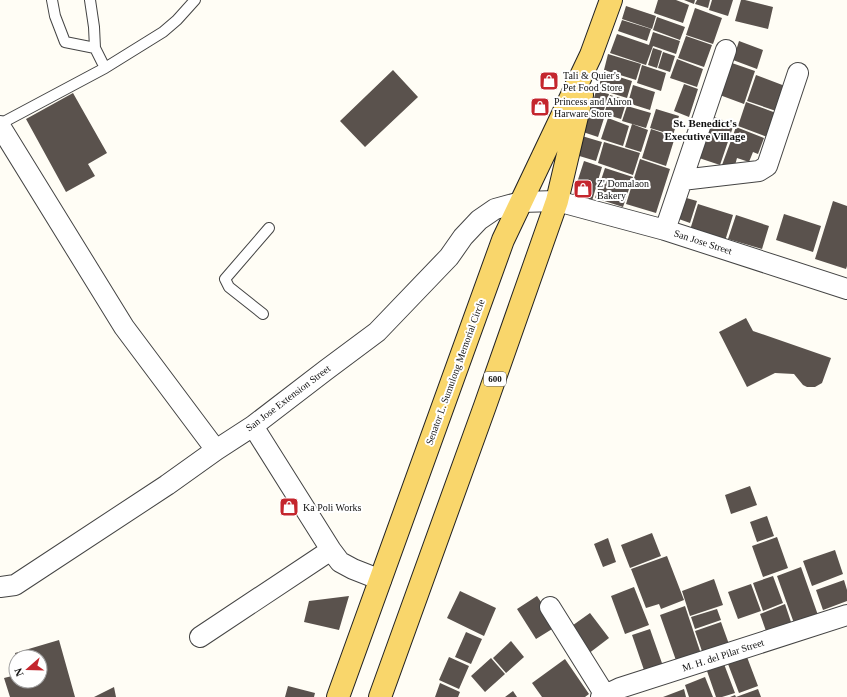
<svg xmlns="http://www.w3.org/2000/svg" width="847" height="697" font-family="Georgia,serif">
	<rect width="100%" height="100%" fill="#fffdf5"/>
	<path fill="#5a524d" d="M658,0H676L689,5L683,23L654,13Z
		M684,0H695L694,4Z
		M697,0H710L708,8L695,4Z
		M712,0H733L728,16L709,10Z
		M741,0H745L773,7L768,29L735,21Z
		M626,6L656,16L652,29L622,19Z
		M695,8L722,18L713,44L686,35Z
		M657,17L685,27L680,40L653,30Z
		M622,20L651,29L647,41L618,31Z
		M653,32L680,41L676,54L653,46L646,65L610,53L617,34L649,45Z
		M686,36L712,45L704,67L678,58Z
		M739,41L763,50L757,69L733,60Z
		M653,48L662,51L657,68L648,65Z
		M663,52L675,56L670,72L658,68Z
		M608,54L641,64L636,80L604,70Z
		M677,59L703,69L697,87L670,78Z
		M729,62L755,71L744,104L717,94Z
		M642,65L666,73L661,91L637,83Z
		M393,70L418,97L365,147L340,121Z
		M603,72L632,81L627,98L598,89Z
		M756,75L785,86L776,111L747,101Z
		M684,84L698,89L689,117L674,111Z
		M633,85L655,92L650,110L628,103Z
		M596,91L609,94L603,113L591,109Z
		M73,93L107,153L88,164L95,176L66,192L26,119Z
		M610,95L627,100L621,119L604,114Z
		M746,102L776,113L767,137L738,126Z
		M627,106L651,113L646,128L622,121Z
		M656,109L679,116L673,135L650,128Z
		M590,111L605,115L598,137L583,132Z
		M711,116L734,124L720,165L696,157Z
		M608,118L629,126L623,146L601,139Z
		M632,124L648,130L641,152L625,147Z
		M736,127L764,138L758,154L753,152L749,162L737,158L734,169L722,165Z
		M651,129L675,137L666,166L642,158Z
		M582,136L602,142L596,161L576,155Z
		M604,142L640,153L633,175L598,163Z
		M640,159L670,169L656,213L626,204Z
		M584,161L602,167L592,201L573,195Z
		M605,168L633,177L623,207L595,198Z
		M683,197L697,201L690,223L676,218Z
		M833,201L847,206V266L846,269L815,259Z
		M698,204L733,215L725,241L690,230Z
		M784,214L821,226L813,252L776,240Z
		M736,215L769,226L762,249L728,239Z
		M746,318L753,331L831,358L822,383L815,387H807L803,385L794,374L775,373L747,387L719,332Z
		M750,486L757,505L731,514L725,495Z
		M767,516L774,536L757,542L750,522Z
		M652,533L661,556L630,568L621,545Z
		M777,537L788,568L763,577L752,546Z
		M608,538L616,562L603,567L594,544Z
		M835,550L843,574L812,586L803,561Z
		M667,556L684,600L661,609L659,604L646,608L631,569Z
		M801,567L819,618L795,626L777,576Z
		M773,576L783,603L763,611L753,583Z
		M714,579L723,605L690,616L682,591Z
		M844,580L847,590V601L823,610L816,590Z
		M751,584L761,611L738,619L728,592Z
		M634,587L649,625L625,634L611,596Z
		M460,591L496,608L484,636L447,618Z
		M349,596L339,630L304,622L309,601Z
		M537,596L557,626L536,639L517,609Z
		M785,604L791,622L766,631L760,614Z
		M685,606L702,657L678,666L660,615Z
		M717,609L721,620L695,629L691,617Z
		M590,613L609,638L588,654L569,628Z
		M721,622L730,647L704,657L695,631Z
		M650,629L663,666L645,673L632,635Z
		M466,632L482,639L471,664L455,657Z
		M59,640L75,697H10L4,678L16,675V681H40V657H16L15,653Z
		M511,641L524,657L506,673L493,658Z
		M449,657L469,666L459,689L439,680Z
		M747,657L758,686L739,693L728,664Z
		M491,658L505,674L485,692L471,676Z
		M565,659L589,694L585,697H542L532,683Z
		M724,664L735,693L722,697H716L707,671Z
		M705,677L713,697H689L685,685Z
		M440,683L460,692L458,697H435Z
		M288,686L315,693L314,697H285Z
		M114,687L116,697H94Z
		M684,689L686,697H663Z
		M758,689L761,697H730L735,695L736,697Z
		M513,691L517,697H505Z"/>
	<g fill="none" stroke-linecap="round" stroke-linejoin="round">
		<g stroke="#444" stroke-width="12">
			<path id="service" d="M52,0L55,16L65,42L95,48
				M90,0L94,27L95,48L105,68
				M0,124L105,68L163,32L177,20L195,0
				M263,314L229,287L225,279L269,228"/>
		</g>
		<g stroke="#444" stroke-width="22">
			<path id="minor" d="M0,126L124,327L216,450
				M682,180L759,171L767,166L798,73
				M665,230L726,50
				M253,426L331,550L340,562L353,569L381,580
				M0,587L15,585L167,485L216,450L253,426L326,370L377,332L449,257L463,237L479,220L495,209L521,202L557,201L665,230L847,289
				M550,607L605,695
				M200,637L331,550
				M601,697L620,688L847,615"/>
		</g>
		<g stroke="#222" stroke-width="24">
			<path id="primary" d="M338,697L503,240L591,55L611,0
				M380,697L485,406L557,201L582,95"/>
		</g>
		<use href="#service" stroke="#fff" stroke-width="10"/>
		<use href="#minor" stroke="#fff" stroke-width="20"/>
		<use href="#primary" stroke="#f9d66b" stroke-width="22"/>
	</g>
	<defs>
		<g id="shop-square" transform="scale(1)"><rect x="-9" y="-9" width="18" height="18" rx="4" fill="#c4262e" stroke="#fff"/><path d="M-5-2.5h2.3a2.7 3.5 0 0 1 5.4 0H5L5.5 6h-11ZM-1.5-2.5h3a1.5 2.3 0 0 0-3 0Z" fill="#fff"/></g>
	</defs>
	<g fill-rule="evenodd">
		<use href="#shop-square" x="549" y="81"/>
		<use href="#shop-square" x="540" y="107"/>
		<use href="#shop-square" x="583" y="189"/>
		<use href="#shop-square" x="289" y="507"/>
	</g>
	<g text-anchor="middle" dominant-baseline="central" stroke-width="4" stroke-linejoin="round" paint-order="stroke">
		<rect fill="#fff" stroke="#585858" stroke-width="1" x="484" y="372" width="22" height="14" rx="3"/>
		<g font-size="9" font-weight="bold" fill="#111">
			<text x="495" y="379">600</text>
		</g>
		<g font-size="10" fill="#111" stroke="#fff" text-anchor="start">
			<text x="563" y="75">Tali &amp; Quier's<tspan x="563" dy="12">Pet Food Store</tspan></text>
			<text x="554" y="101">Princess and Ahron<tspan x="554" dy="12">Harware Store</tspan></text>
			<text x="597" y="183">Z' Domalaon<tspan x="597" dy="12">Bakery</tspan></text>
			<text x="303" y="507">Ka Poli Works</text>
		</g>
		<g font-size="10" fill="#111" stroke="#fff">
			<text transform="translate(703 242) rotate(18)">San Jose Street</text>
			<text transform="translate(455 372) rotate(-70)">Senator L. Sumulong Memorial Circle</text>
			<text transform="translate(288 398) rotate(-37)">San Jose Extension Street</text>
			<text transform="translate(723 655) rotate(-18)">M. H. del Pilar Street</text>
		</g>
		<g font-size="11" font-weight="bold" fill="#111" stroke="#fff">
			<text x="705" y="123">St. Benedict's<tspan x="705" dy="13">Executive Village</tspan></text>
		</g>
	</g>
	<g transform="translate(28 669) rotate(250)"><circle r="19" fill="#ffffff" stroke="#a0a0a0"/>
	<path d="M0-3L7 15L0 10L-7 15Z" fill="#c4262e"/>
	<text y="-6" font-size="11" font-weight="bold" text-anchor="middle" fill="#111111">N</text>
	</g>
</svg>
